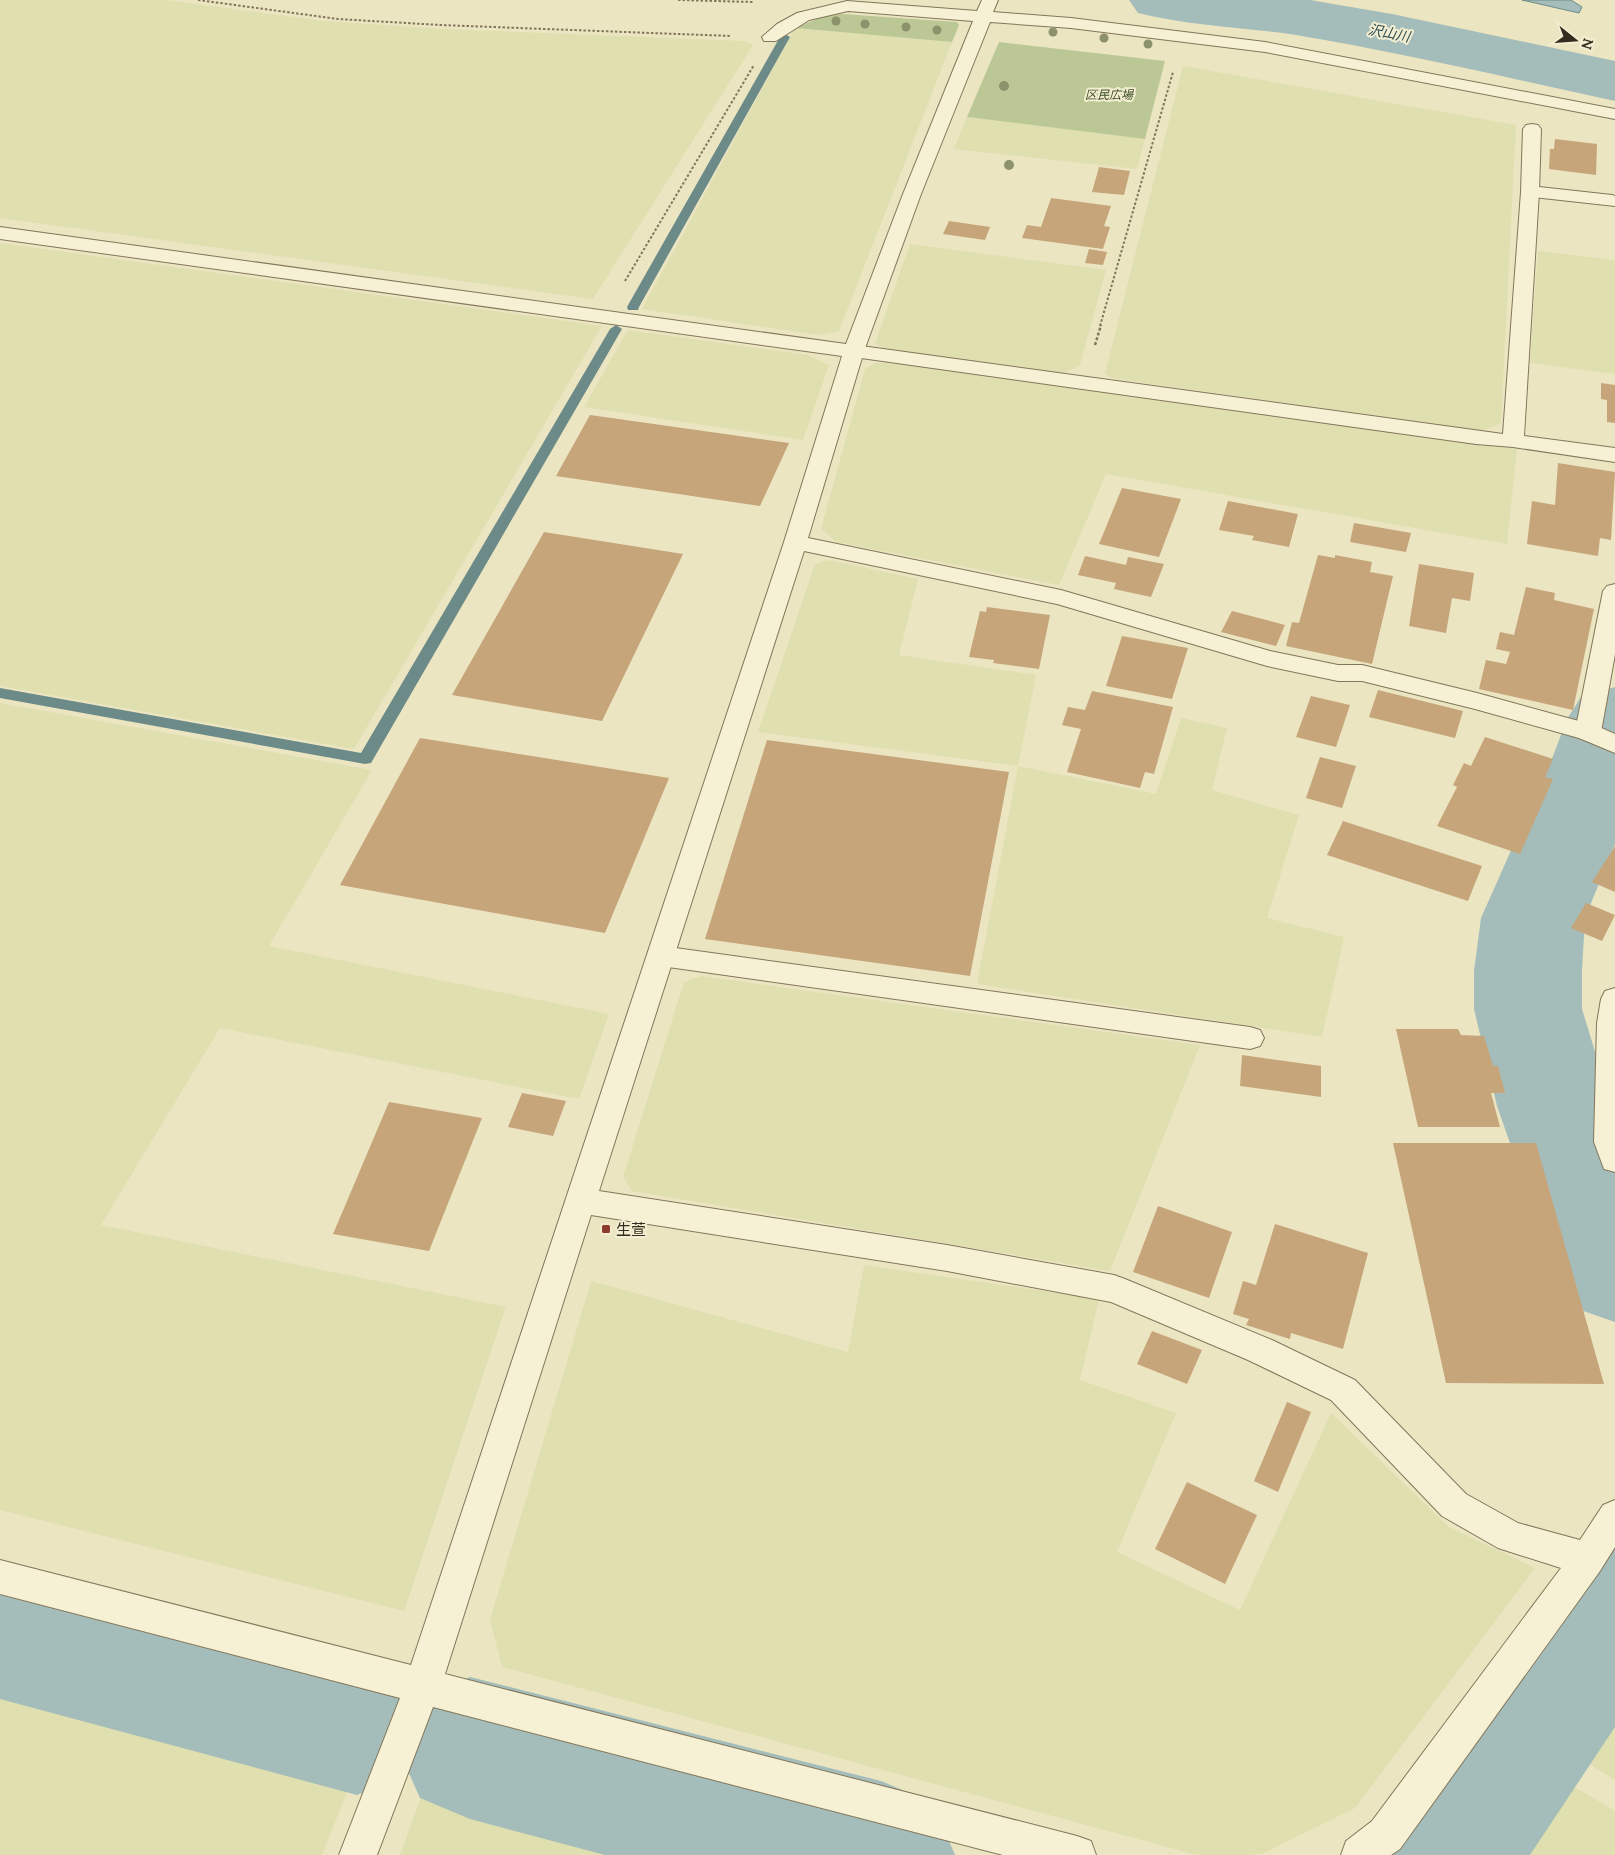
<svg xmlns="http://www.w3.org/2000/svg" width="1615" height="1855" font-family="Lora,'Noto Sans JP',serif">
	<rect width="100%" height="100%" fill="#ebe5c2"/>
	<path fill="#e0dfb0" d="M0,0H166L324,21L445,29L745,41L753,45L593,299L0,218Z
		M795,28L952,42L839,331L819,335L642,309Z
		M1183,66L1516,125L1501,423L1483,431L1111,378L1105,373Z
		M967,117L1145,139L1137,169L954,149Z
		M0,243L602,326L354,749L0,686Z
		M910,244L1106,270L1080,365L1064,373L887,350L875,344Z
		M1538,251L1615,260V374L1530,363Z
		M628,330L808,355L829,365L803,440L584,407Z
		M875,363H892L1517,449L1507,544L1106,474L1059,585L836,542L821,529L865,369Z
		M828,560L918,579L899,655L1036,675L1018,766L1156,794L1181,718L1227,728L1212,790L1299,815L1267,918L1344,937L1322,1037L977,984L1018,766L758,732L815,564Z
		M0,703L372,770L269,946L609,1014L579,1099L220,1028L101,1225L506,1307L404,1611L0,1510Z
		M701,976L1200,1045L1110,1271L632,1191L623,1177L684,982Z
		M864,1265L1099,1299L1080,1380L1176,1413L1117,1552L1240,1610L1331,1413L1449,1527L1535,1568L1355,1808L1264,1853L1251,1855H1197L502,1667L490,1620L591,1281L848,1352Z
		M0,1651L365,1747L322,1855H0Z
		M1615,1660V1780L1559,1745Z
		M461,1764L815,1855H400L429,1775Z
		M1552,1774L1615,1811V1855H1478Z"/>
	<path fill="#bbc896" d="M843,14L957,22L959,25L952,42L795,28L826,15Z
		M999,42L1165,61L1145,139L967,117Z"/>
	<path fill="#a4bdba" stroke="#6c8b88" d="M1522,0H1571L1582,7L1579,13Z"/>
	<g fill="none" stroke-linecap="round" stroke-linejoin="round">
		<path fill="#6c8b88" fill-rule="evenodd" d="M785,34L790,37L639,307L638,310H628L627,307L780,37Z
			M616,325L622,329L371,763L365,764L0,698V688L361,753L610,329Z"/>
		<path fill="#a4bdba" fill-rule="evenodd" d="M1129,0H1310L1392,14L1615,61V101C1509,78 1403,53 1296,35C1243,27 1190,26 1138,13Z
			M1615,687V844L1585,918L1582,971V1009L1615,1117V1322L1572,1307L1555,1271L1497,1106L1474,1009V971L1481,918L1553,756L1567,719L1581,697Z
			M1615,1544V1727L1530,1855H1363L1385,1803L1418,1764L1567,1563Z
			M0,1567L357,1655L407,1676L418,1701L420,1698L470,1677L881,1781L933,1803L955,1855H605L470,1819L420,1798L408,1771L407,1774L357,1795L0,1699Z"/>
	</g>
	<path fill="#c7a57a" d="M1555,139L1597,144L1596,175L1549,169L1550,149H1554Z
		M1099,167L1130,171L1124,195L1092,192Z
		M1051,198L1111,206L1104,226L1110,227L1103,249L1022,238L1027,225L1041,227Z
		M949,221L990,227L985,240L943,234Z
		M1089,249L1107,252L1103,265L1085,263Z
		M1601,383L1615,385V423L1607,422V400L1601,399Z
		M590,415L789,443L760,506L556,476Z
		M1558,463L1615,472L1611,540L1600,538L1598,556L1527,544L1532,501L1555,505Z
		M1122,488L1181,499L1159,557L1099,544Z
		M1228,501L1298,514L1289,547L1252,540L1254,536L1219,530Z
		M1354,523L1411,533L1406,552L1350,542Z
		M544,532L683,554L602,721L452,695Z
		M1318,555L1335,558V555L1372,562L1370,572L1393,576L1372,664L1286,646L1292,622L1299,623Z
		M1085,556L1126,565L1128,557L1164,564L1151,597L1114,589L1116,583L1078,575Z
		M1419,564L1474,573L1470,601L1452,598L1446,633L1409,626Z
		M1526,587L1555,593L1554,600L1594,609L1573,710L1479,689L1486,660L1506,664L1510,652L1496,649L1500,632L1514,635Z
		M987,607L1050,615L1039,669L993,663L994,660L969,657L980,611L986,612Z
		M1232,611L1285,625L1276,646L1221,632Z
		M1122,636L1188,648L1172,699L1106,686Z
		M1378,690L1463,711L1455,738L1369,717Z
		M1092,691L1173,707L1154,774L1145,772L1140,788L1067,772L1081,729L1062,725L1068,707L1085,710Z
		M1311,696L1350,705L1336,747L1296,737Z
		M1485,737L1553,759L1545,777L1553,779L1520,854L1437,826L1457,787L1453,785L1464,763L1471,766Z
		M420,738L669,778L605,933L340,885Z
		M767,740L1009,772L970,976L705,939Z
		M1320,757L1356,766L1342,808L1306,798Z
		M1343,821L1482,866L1468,901L1327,855Z
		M1615,846V892L1592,882Z
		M1586,903L1615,915L1602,941L1571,928Z
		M1396,1029H1458L1461,1035L1484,1036L1493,1066H1498L1505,1093H1491L1500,1127H1418Z
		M1242,1055L1321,1066V1097L1240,1086Z
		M522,1093L566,1101L553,1136L508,1127Z
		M389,1102L482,1118L429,1251L333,1234Z
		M1393,1143H1536L1604,1384L1446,1383Z
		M1158,1206L1232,1232L1209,1298L1133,1272Z
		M1275,1224L1368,1253L1343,1349L1291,1333L1290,1339L1246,1325L1249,1319L1233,1314L1243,1281L1256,1285Z
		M1152,1331L1202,1350L1187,1384L1137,1364Z
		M1287,1402L1311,1412L1278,1492L1254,1481Z
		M1187,1482L1257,1515L1225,1584L1155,1549Z"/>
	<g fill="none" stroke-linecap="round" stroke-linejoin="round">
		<g stroke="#83765a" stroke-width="2">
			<path id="lane" d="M1532,124L1538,125L1541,129L1539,192L1524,436L1615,448V462L1513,447L1476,444L854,357L847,355L844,351L847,347L854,345L1503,434L1521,192L1523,129L1526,125Z
				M1615,584V654L1601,732L1597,738L1588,740L1579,738L1575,732L1603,591L1607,586Z
				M661,946L1250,1027L1260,1030L1264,1038L1260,1046L1250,1049L661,966L651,963L647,956L651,949Z"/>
		</g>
		<g stroke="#83765a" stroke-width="2">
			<path id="street" d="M982,0H998L993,12L1071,18L1265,42L1615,109V119L1265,52L1071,28L990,22L921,194L864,351L808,538L1061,590L1270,651L1338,665H1362L1477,693L1597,726L1615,734V753L1579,738L1475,709L1362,681H1338L1267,666L1057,604L804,551L599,1191L947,1245L1114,1275L1125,1279L1272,1340L1355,1380L1466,1494L1518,1523L1580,1540L1603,1505L1615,1500V1547L1600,1571L1400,1849L1391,1855H1341L1346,1841L1372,1821L1561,1568L1498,1548L1442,1516L1331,1400L1248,1360L1111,1302L947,1271L591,1215L445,1674L1077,1836L1091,1841L1096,1855H1003L433,1707L377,1855H339L400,1698L0,1594V1560L411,1665L784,542L842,356L0,239V227L846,344L903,194L973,21L848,11L809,20L776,41H764L762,37L777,24L797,13L847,1L977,11Z
				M1530,186L1612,195L1615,196V206L1523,196L1521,192L1523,188Z
				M1615,988V1172L1604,1169L1594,1142L1597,1023L1601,999L1605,991Z"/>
		</g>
		<path stroke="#83765a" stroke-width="2" stroke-dasharray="2.5 2" stroke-linecap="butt" d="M198,0L338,19L440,25L731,36
			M678,0L753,2
			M625,281L754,65
			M1100,326L1173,72"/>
		<path stroke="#83765a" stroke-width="2.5" stroke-dasharray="3 2" stroke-linecap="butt" d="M1095,345L1101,325"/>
		<use href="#lane" fill="#f6f1d4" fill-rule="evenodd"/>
		<use href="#street" fill="#f6f1d4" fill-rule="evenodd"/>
	</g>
	<g fill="#8c926c">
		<circle cx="836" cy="21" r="4.5"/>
		<circle cx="865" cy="24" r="4.5"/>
		<circle cx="906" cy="27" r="4.5"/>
		<circle cx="937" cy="30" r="4.5"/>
		<circle cx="1053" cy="32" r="4.5"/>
		<circle cx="1104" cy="38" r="4.5"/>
		<circle cx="1148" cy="44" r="4.5"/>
		<circle cx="1004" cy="86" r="5"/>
		<circle cx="1009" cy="165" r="5"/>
	</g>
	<rect fill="#8e3c2e" stroke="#f3eed1" stroke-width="2" x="601" y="1224" width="10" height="10" rx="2.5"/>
	<g text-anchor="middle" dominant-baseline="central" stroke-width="4" stroke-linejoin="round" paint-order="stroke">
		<g font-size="12" font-style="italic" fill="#3e4f25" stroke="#f3eed1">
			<text x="1109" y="94">区民広場</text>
		</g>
		<g font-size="14" font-style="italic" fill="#2e4f53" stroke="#f3eed1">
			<text transform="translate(1389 33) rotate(11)">沢山川</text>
		</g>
		<g font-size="15" fill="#342c1e" stroke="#f3eed1" text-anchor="start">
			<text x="616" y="1229">生萱</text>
		</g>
	</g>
	<g transform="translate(1575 40) rotate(107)" stroke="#f3eed1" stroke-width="4" paint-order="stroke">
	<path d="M0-4L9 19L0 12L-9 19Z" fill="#342c1e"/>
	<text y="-8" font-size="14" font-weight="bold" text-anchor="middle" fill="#342c1e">N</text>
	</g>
</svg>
